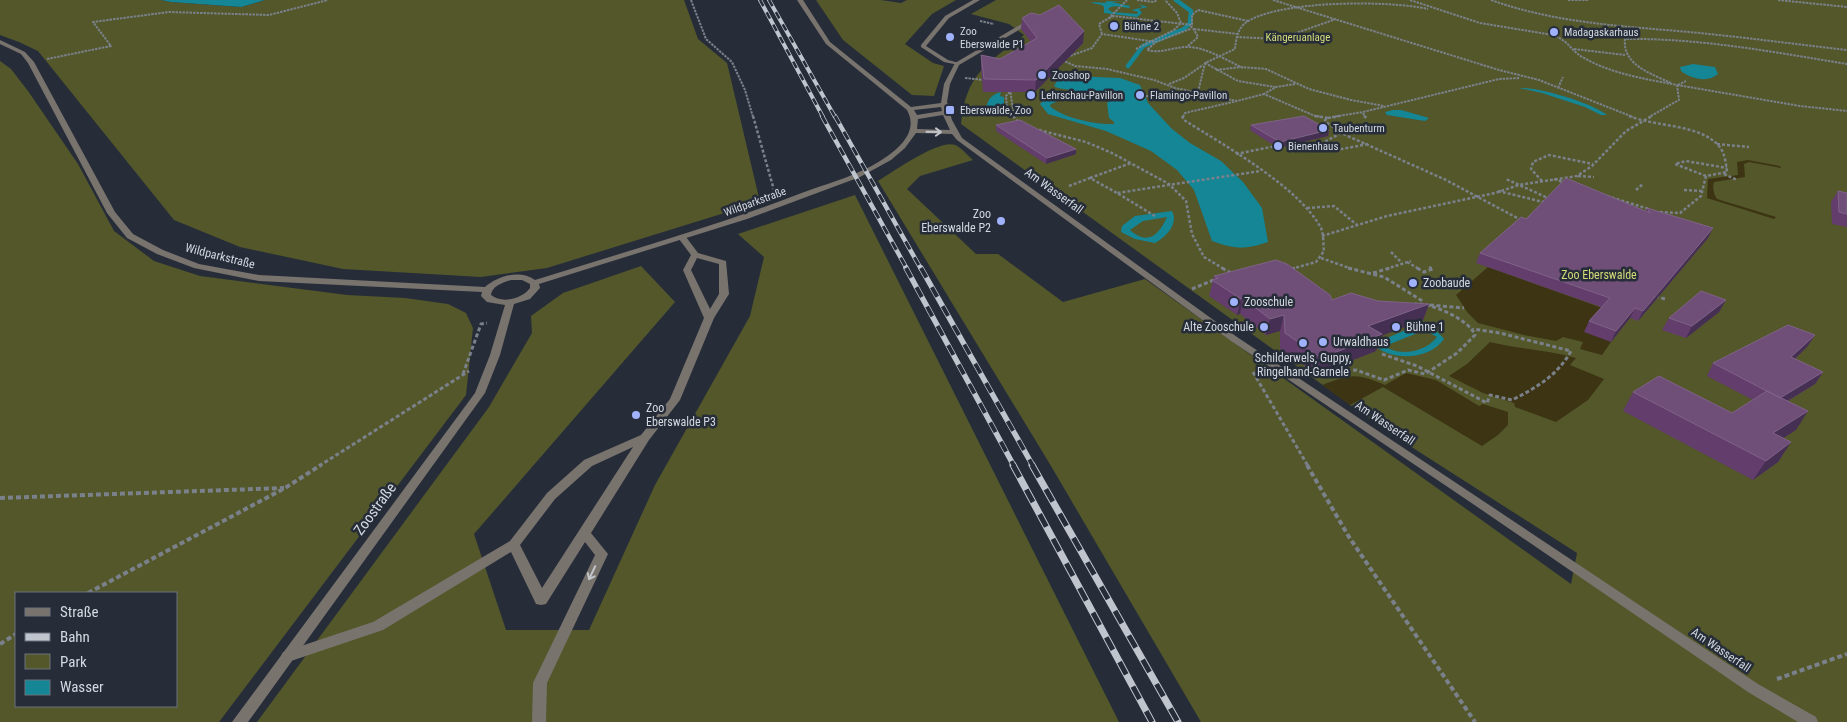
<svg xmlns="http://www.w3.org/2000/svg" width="1847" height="722" font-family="'Roboto Condensed',sans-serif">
	<rect width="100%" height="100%" fill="#262d39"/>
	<path fill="#53572a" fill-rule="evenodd" d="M0,0H161L171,2L241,7L265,0H684L698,39L727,63L760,202L547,268L481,277L343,269L240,247L174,220L38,51L19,42L0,35Z
		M816,0H881L901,3L907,0H956L932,14L905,44L933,63L944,66L934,96L912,95L843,40Z
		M996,0H1847V722H1201L1051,466L878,181C893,172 939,139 955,145C961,147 968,156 973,160L920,176L907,189L976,254H998L1063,302L1145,279L1571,584L1577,553L1385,430L961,124C966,73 987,64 1024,35L1009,24L971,14Z
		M0,61L11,69L28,91L78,164L114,231L154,261L200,276L347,295L405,298L448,304L466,313L473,328L466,395L219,722H0ZM16,593H176V706H16Z
		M855,195L1119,722H257L489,407L532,333L531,316L563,293L641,266L675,302L474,534L506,630H589L655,485L750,316L764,257L738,234Z"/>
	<path fill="#3c3413" d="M1748,160L1780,166L1781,168L1749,162L1744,164L1745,177L1714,182C1712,186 1714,195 1717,199L1776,217L1774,219L1707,198L1708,179L1738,175L1737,162Z
		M1488,267L1605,309L1611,342L1602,355L1580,349L1583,342L1563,337L1556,341L1524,335L1478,323L1468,313L1456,295Z
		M1490,342C1518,349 1548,350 1576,358L1570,365L1604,379L1588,400L1556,422L1515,407L1514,403L1483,393L1449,376L1467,364Z
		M1406,373L1436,380L1479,406L1483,404L1508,412V425L1498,435L1482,446L1383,387L1350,405L1322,385C1352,374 1355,373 1385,385Z"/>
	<path fill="#148696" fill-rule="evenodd" d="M161,0H265L241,7L171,2Z
		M1107,1L1125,2H1112L1130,6L1129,8C1121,7 1113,4 1108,9L1112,12L1137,14L1138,12L1132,10L1143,7L1138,4L1148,7L1139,9L1142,13L1137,17L1104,13V7L1102,5L1092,3L1093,2L1105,3Z
		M1693,64L1715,67L1718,74C1708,83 1691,79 1681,71L1680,67Z
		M1072,76L1120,78L1140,85L1148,103L1172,129L1190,143L1221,161L1243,182L1262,208L1268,242C1244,250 1234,249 1212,241L1194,190L1177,170L1151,151L1106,131L1048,114L1040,104L1046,98L1094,94L1058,88L1054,86L1058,79ZM1105,98L1110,100L1107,103L1109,118L1114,122V124C1097,125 1062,118 1050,106L1051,104L1061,100Z
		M1519,88C1539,87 1592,103 1607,115H1601L1585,107L1542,93Z
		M1001,92L1000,96L1004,97V107L992,113L988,111L986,108C988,98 993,94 1001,92Z
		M1393,110H1401L1429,118L1425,121L1387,115L1385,112Z
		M1172,211C1179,224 1166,237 1155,243L1135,239L1121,232L1122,226L1135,216ZM1167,217C1159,235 1148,246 1130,230L1143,221Z
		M1415,326C1427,325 1437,330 1444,339C1430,360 1390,362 1373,344ZM1420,332H1428L1437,337C1426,352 1399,357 1385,346Z"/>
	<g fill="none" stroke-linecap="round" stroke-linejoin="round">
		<path stroke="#148696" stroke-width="4.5" d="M1128,66L1143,46L1184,29L1190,23L1191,11L1176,0"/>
		<path stroke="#7b818b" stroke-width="2" stroke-dasharray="2.5 1" stroke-linecap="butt" d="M691,0L706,39L732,62L745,90L753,117
			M1137,0L1154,2L1157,0
			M1273,0L1499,70L1539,80L1633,117
			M1410,0L1480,23L1553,35C1569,41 1571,51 1584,58C1612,74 1646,79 1677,85L1679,100L1649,117
			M1491,0C1555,23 1621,26 1689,32C1742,37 1794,44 1847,50
			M1568,0H1588
			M1778,0L1847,7
			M1109,18L1114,16L1192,25
			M980,21L994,24
			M1194,29L1238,34
			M1102,34L1099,24L1109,18L1127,0
			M1236,37L1279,39L1336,19
			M1188,46L1198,37L1193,28
			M1136,49L1174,30L1181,23L1177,13L1165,0
			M1574,49L1625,55
			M1067,57L1092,48L1102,34L1156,42
			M47,59L111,46L93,22L169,12L269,15L328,0
			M1062,60L1075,66L1107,69L1154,80L1175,88L1237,101L1264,94
			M1205,63L1238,81L1275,87
			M1243,68C1226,60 1206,47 1187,47C1172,47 1162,54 1147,50L1156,42L1190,29L1192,26V15L1198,10L1248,21
			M1216,70L1241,67L1266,69L1309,89L1351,100L1384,106
			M965,78L984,80
			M1671,83C1652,74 1622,65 1625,39C1700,38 1773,52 1847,64
			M1169,84L1184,78L1203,65
			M1295,84L1276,87L1264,94L1315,116L1323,117
			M1677,85L1800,106L1847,111
			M1678,85L1686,81
			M1558,88L1563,77
			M1010,89L1014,117
			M1010,92L1006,96L1007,107L1011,112
			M1198,92L1205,63L1235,49C1236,40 1237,31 1244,24C1273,0 1390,0 1428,9
			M1146,96L1154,97L1174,89
			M1363,113L1365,117
			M1183,117L1185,113L1237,101
			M1332,117L1363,112L1499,79L1520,78"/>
		<path stroke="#7b818b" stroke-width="2.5" stroke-dasharray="3 2" stroke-linecap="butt" d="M753,116L774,190
			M1013,116L1019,123
			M1182,116L1184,120C1225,146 1298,186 1321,228C1324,235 1323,244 1324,251L1316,262L1291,269
			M1315,116L1328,118L1325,120L1326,122L1341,133L1446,180L1521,220
			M1364,116L1368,119
			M1629,116C1656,127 1700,124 1719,146C1725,153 1726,164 1727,172L1706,176L1701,196L1680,213L1660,212
			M1328,118L1340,116
			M1039,130L1086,142L1112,153L1169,184L1186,201L1192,234L1204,257L1224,269
			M1341,133L1315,147L1342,149L1368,144
			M1717,144L1749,147
			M1236,154L1276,146
			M1724,174L1737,180
			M1578,176L1594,177
			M1706,176L1675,164L1686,161L1727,168
			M1090,178L1131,163
			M1554,179L1566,183
			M1542,181L1531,169L1533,162L1549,155L1593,164
			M1069,186L1090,178L1117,193
			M1636,190L1643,184
			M1684,190L1702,191
			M1498,191L1543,202L1548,198L1506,179
			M1607,196L1649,209
			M1307,208L1334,206L1357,225
			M1155,216L1117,193L1260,171
			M1322,236L1387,216L1495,193L1519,185L1577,176L1592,166L1626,131L1652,116
			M1391,252L1402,263
			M1321,258L1352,269
			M1407,262L1419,269
			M1429,267L1433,269
			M1386,269L1411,261"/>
		<path stroke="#7b818b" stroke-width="3" stroke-dasharray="4 2.5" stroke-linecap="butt" d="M1222,268L1231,273
			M1348,268L1384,277L1424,302
			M1417,268L1424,272L1433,269L1430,268
			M1291,269L1296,268
			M1373,273L1390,268
			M1192,289L1216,279
			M1655,296L1665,299
			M1430,305L1464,308
			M1382,354L1417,366L1487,403L1490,395L1512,400C1536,388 1558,375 1571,351L1500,333L1473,329
			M1329,366L1338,372L1356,370L1384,380L1408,370L1425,374L1457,353L1475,335C1470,320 1430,302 1415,304
			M1253,372L1308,466
			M463,374L481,324L487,323
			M319,466L469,371"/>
		<path stroke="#7b818b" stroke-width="4" stroke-dasharray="5 3" stroke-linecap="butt" d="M1307,465L1349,537L1475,722
			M0,498L284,488
			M88,593L285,488L321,465
			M0,644L16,634
			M1777,679L1847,654"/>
		<path fill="#79736e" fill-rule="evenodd" d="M973,0H980L949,18L926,46L948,60L959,63V65L944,62L921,47V45L945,16Z
			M683,236L686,237L698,253L726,261L729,294L714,318L680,400L649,440L591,533L608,554L547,683L546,722H532L533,683L595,555L585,542L546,604L541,605L536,604L511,552L383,630L288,662L283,660L281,656L283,652L373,622L510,541L547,493L584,460L641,435L670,399L704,318L683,270L691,255L679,239ZM697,258L719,264V294L710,309L691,270ZM633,447L542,588L520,545L555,499L592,466Z"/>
		<path fill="#79736e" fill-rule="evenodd" d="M797,0H803L830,42L911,107L941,103L944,84L955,63L1030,19H1034V21L959,65L950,84L947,102L952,120L962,138L1237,337L1758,684L1816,717L1818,722H1798L1748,692L1473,504L1231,341L957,140L952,134L916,133L905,148L891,160L860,177L747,219L539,284L540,288L530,299L514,304L500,355L485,393L248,722H232L475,393L490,355L505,305L487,302L481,296L482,292L259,281L194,268L157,254L127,238L107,213L28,63L21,54L0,44V40L25,52L34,62L115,212L133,234L163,250L199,264L259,275L485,287C498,276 520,269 535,280C624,252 713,227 799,194C828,183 861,175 886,157C902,146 918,130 907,110L826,44ZM941,107L942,111L917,115L914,110ZM943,115L950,130L917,129L918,119ZM511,280H522L530,284V288C522,299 502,304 491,295C492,286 502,283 511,280Z"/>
		<g stroke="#bfc4cd" stroke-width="4">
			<path id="rail-far3" d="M760,0L823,117
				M769,0L835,117"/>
		</g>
		<g stroke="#bfc4cd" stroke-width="4.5">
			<path id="rail-far2" d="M822,116L907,269
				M835,116L921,269"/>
		</g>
		<g stroke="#bfc4cd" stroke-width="5.5">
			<path id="rail-far1" d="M906,268L1014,466
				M921,268L1033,466"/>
		</g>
		<g stroke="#bfc4cd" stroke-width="7">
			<path id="rail" d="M1013,465L1152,722
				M1032,465L1178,722"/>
		</g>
		<use href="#rail-far3" stroke="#262d39" stroke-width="2.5" stroke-dasharray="7" stroke-linecap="butt"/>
		<use href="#rail-far2" stroke="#262d39" stroke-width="3" stroke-dasharray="9" stroke-linecap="butt"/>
		<use href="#rail-far1" stroke="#262d39" stroke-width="4" stroke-dasharray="11" stroke-linecap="butt"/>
		<use href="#rail" stroke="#262d39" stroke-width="5" stroke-dasharray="14" stroke-linecap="butt"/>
	</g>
	<path fill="#633d6b" d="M1022,18L1083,43L1035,92H983L981,67V55L1000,59L1031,42L1021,29Z
		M996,125L1076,154L1046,164L996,131Z
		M1251,125L1329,130L1328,136L1278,148L1250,130Z
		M1838,191L1847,193V227L1832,224L1831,202Z
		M1647,208L1708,238L1638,321L1630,318L1611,342L1584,332L1589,321L1601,307L1476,263L1480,253L1526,219L1646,211Z
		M1214,276L1332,300L1429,304L1423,320L1381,336L1376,351L1317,374L1280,349V331L1266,335L1240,314L1237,315L1209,296Z
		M1726,300L1719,312L1686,338L1662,330L1669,318Z
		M1815,335L1807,347L1795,359L1823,372L1815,384L1788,401L1796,430L1783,438L1791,442L1778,462L1753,480L1623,411L1633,392L1732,413L1753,400L1707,376L1713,363Z"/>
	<path fill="#452f52" d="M1084,31L1083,43L1035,92L1036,80Z
		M1329,130L1328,136L1278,148L1280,142Z
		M1076,149V154L1046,164L1047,158Z
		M1713,228L1708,238L1638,321L1643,311Z
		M1243,298L1240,314L1237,315L1241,299Z
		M1726,300L1719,312L1686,338L1692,326Z
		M1429,304L1423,320L1381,336L1376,351L1317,374L1321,358L1368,326Z
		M1635,308L1630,318L1611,342L1616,331Z
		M1284,315L1280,331L1266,335L1270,319Z
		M1815,335L1807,347L1784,369L1791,357Z
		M1823,372L1815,384L1772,410L1780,398Z
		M1808,411L1796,430L1761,452L1773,433Z
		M1791,442L1778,462L1753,480L1766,461Z"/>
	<path fill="#6f4e78" stroke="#7f6388" d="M1059,5L1084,31L1036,80L984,79L981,55L1000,59L1037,38L1022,18L1031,13L1040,15Z
		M1304,116L1329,130L1280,142L1251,125Z
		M1020,120L1076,149L1047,158L996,125Z
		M1566,178L1650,213L1647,208L1713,228L1643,311L1635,308L1616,331L1589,321L1610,298L1480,253L1521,217L1526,219Z
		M1838,191L1847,193V214L1839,212Z
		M1276,260L1287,264L1330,295L1332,300L1351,293L1378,301L1429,304L1368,326L1382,334L1321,358L1285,333L1284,315L1270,319L1243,298L1241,299L1212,280L1218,278L1214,276Z
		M1701,291L1726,300L1692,326L1669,318Z
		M1788,325L1815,335L1791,357L1823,372L1780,398L1713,363Z
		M1659,376L1732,413L1767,391L1808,411L1773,433L1791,442L1766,461L1633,392Z"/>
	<defs><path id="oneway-shaft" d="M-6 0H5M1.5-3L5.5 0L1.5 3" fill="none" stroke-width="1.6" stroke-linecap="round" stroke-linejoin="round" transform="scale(1.25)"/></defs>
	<g stroke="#c2c5ca">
		<use href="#oneway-shaft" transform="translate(934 132) rotate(1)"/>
		<use href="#oneway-shaft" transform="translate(592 573) rotate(115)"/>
	</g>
	<g fill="#a1b2fd" stroke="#262d39" stroke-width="2">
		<circle cx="1114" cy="26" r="5"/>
		<circle cx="1554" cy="32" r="5"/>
		<circle cx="950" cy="37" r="5"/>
		<circle cx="1042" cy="75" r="5"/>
		<circle cx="1031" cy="95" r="5"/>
		<circle cx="1140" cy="95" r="5"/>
		<rect x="945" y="105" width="10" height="10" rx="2.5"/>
		<circle cx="1323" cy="128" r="5"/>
		<circle cx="1278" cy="146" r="5"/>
		<circle cx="1001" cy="221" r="5"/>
		<circle cx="1413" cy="283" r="5"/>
		<circle cx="1234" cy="302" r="5"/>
		<circle cx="1264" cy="327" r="5"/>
		<circle cx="1396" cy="327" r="5"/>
		<circle cx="1323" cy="342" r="5"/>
		<circle cx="1303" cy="343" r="5"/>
		<circle cx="636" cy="415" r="5"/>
	</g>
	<g text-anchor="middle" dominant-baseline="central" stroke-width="5" stroke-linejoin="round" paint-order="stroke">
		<g font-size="11" fill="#d4d9e1" stroke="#262d39" text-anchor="start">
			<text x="1124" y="26">Bühne 2</text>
			<text x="960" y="31">Zoo<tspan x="960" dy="13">Eberswalde P1</tspan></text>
			<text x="1564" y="32">Madagaskarhaus</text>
			<text x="1052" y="75">Zooshop</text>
			<text x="1041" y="95">Lehrschau-Pavillon</text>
			<text x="1150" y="95">Flamingo-Pavillon</text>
			<text x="960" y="110">Eberswalde, Zoo</text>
			<text x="1333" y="128">Taubenturm</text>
			<text x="1288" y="146">Bienenhaus</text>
		</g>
		<g font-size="11" fill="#d3db77" stroke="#262d39">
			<text x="1298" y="37">Kängeruanlage</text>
		</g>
		<g font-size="11" fill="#d4d9e1" stroke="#262d39">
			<text transform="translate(755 202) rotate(-20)">Wildparkstraße</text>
		</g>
		<g font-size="12" fill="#d4d9e1" stroke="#262d39">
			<text transform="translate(1054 191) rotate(36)">Am Wasserfall</text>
			<text transform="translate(220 256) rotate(14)">Wildparkstraße</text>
			<text transform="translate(1385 423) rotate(34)">Am Wasserfall</text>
			<text transform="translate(1721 650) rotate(34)">Am Wasserfall</text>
		</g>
		<g font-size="12" fill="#d4d9e1" stroke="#262d39" text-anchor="start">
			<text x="991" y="214" text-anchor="end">Zoo<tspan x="991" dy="14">Eberswalde P2</tspan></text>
			<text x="1423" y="283">Zoobaude</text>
			<text x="1244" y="302">Zooschule</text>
			<text x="1254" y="327" text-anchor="end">Alte Zooschule</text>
			<text x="1406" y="327">Bühne 1</text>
			<text x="1333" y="342">Urwaldhaus</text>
			<text x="1303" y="358" text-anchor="middle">Schilderwels, Guppy,<tspan x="1303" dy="14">Ringelhand-Garnele</tspan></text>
			<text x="646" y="408">Zoo<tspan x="646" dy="14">Eberswalde P3</tspan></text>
		</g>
		<g font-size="12" fill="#d3db77" stroke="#262d39">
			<text x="1599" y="275">Zoo Eberswalde</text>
		</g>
		<g font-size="15" fill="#d4d9e1" stroke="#262d39">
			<text transform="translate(375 509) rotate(-54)">Zoostraße</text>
		</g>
	</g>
	<rect x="15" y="592" width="162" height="115" fill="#262d39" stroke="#6c727c"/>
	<rect x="25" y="608" width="25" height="8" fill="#79736e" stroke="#6c727c"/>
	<text x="60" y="617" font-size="15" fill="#d4d9e1">Straße</text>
	<rect x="25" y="633" width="25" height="8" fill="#bfc4cd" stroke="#6c727c"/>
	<text x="60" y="642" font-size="15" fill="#d4d9e1">Bahn</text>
	<rect x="25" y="654" width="25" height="15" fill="#53572a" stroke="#6c727c"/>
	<text x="60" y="667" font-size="15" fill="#d4d9e1">Park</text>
	<rect x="25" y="680" width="25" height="15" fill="#148696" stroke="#6c727c"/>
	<text x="60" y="692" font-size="15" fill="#d4d9e1">Wasser</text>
</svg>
